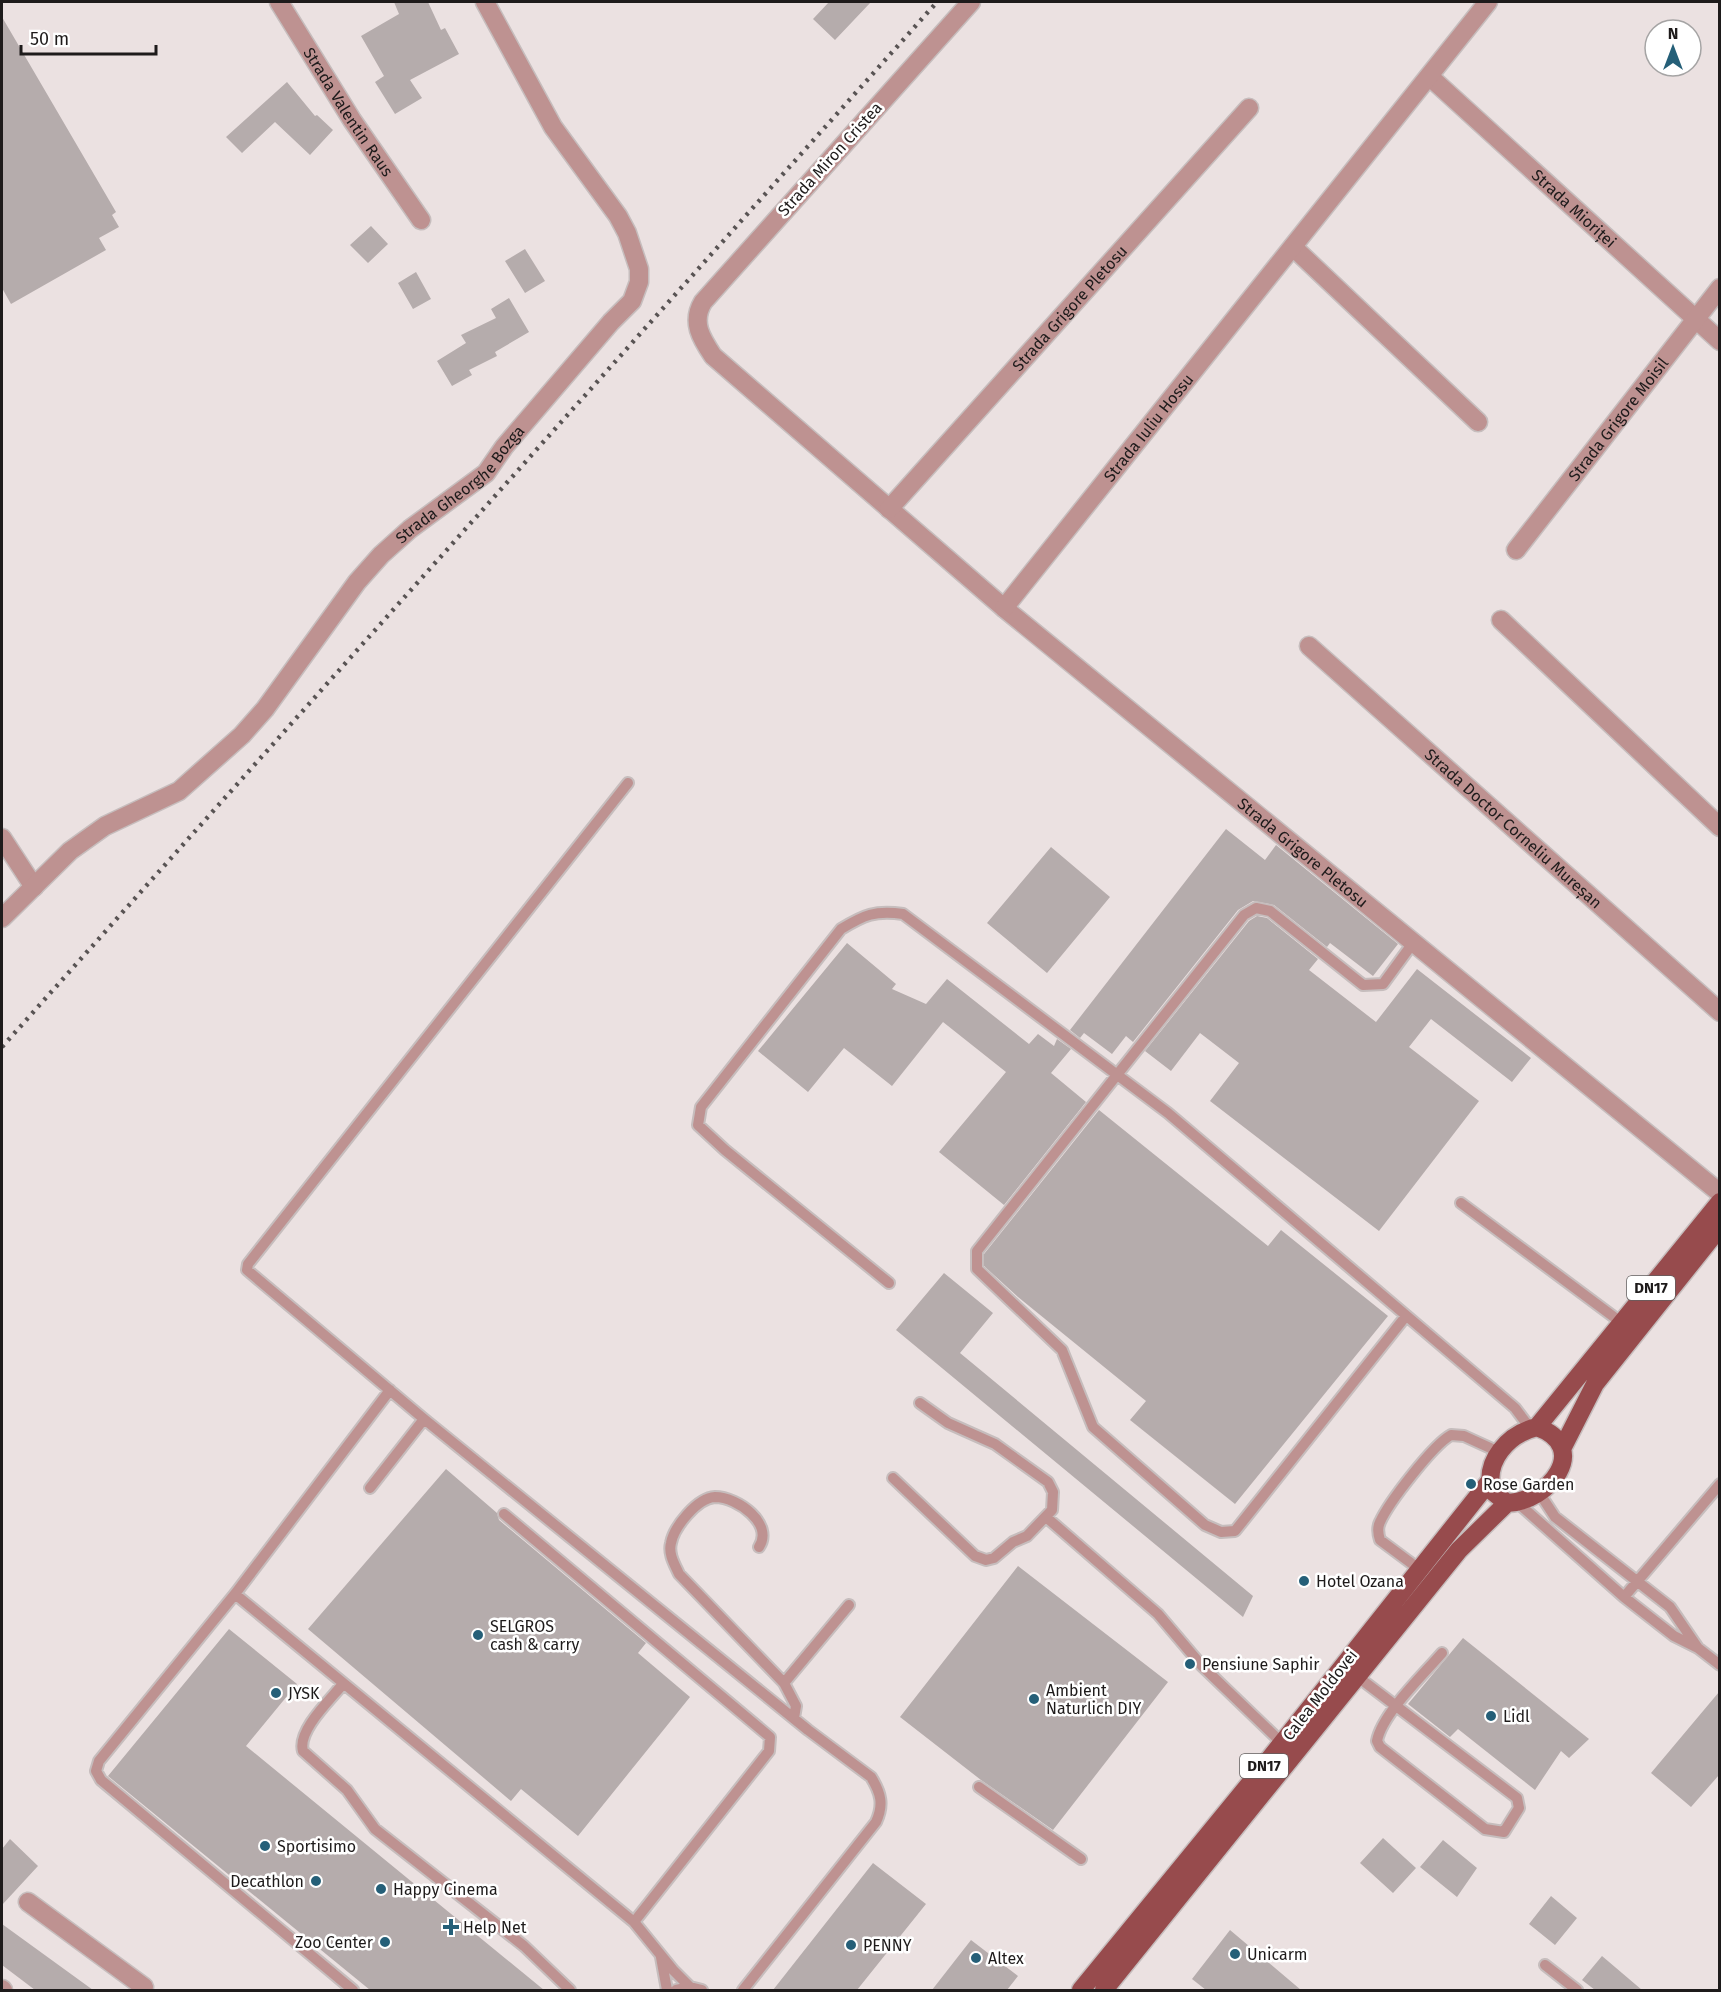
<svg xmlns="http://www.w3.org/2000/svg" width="1721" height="1992" font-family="'Fira Sans',sans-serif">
	<rect width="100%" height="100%" fill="#ebe1e1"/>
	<path fill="#b5acac" d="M394,2H428L441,30L445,28L459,54L410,80L422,98L395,114L375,82L384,76L361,36L399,14Z
		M829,2H871L835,40L813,19Z
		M2,17L116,212L112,215L119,227L99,238L106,250L11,304L2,288Z
		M287,82L315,116L317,115L333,130L310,155L275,122L242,153L226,137Z
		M371,226L388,244L368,263L350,245Z
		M525,249L545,281L525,293L505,261Z
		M416,272L431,299L413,309L398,283Z
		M509,298L529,332L495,352L497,356L469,370L472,375L452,386L437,361L466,343L461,335L496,318L491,309Z
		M1226,829L1265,860L1276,845L1398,944L1373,976L1330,943L1327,947L1274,905L1253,901L1238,910L1133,1042L1126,1036L1112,1054L1084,1033L1080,1038L1070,1030Z
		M1051,847L1110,897L1047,973L987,923Z
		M1257,916L1267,918L1318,959L1309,970L1376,1022L1417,969L1531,1058L1512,1082L1431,1019L1409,1047L1479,1101L1379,1231L1210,1101L1239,1063L1200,1033L1171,1071L1145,1051L1249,921Z
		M847,943L896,984L892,989L926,1004L947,979L1029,1044L1038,1034L1054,1046L1057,1039L1071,1049L1051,1073L1086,1102L1004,1205L939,1152L1006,1072L943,1022L892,1086L844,1048L808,1092L758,1051Z
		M1099,1110L1268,1246L1281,1230L1388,1316L1235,1504L1130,1420L1146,1401L1018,1297L984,1266V1254Z
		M944,1273L993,1313L960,1353L1253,1596L1243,1617L896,1330Z
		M446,1469L497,1513L499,1520L646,1643L638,1653L690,1697L578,1836L521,1789L511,1801L308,1629Z
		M1018,1566L1168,1682L1053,1830L981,1780L900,1717Z
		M229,1629L297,1684L246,1746L544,1990H370L108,1776Z
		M1463,1638L1589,1739L1569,1758L1561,1751L1535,1790L1458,1729L1450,1737L1408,1704Z
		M1719,1692V1775L1691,1807L1651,1773Z
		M1383,1838L1416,1868L1393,1893L1360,1863Z
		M10,1839L38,1866L2,1905V1849Z
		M1443,1840L1477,1868L1457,1897L1420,1867Z
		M873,1863L926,1904L857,1990H773Z
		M1551,1896L1577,1918L1555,1945L1529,1924Z
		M2,1924L93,1990H35L2,1965Z
		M1230,1930L1301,1990H1206L1192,1979Z
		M971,1940L1018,1976L1007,1990H932Z
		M1602,1956L1642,1990H1595L1582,1980Z"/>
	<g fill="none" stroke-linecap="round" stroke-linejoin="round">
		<g stroke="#c6bdbd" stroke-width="14">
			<path id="lane" d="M628,783L248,1264L247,1270L424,1419L808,1730L871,1777C881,1793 884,1805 876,1822L743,1990
				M1461,1203L1622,1323
				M889,1283L725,1150L698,1125L701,1107L841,929C864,915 875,910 903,914L1168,1113L1515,1408L1530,1428
				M1406,1316L1235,1531L1221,1532L1205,1525L1093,1427L1062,1350L977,1269V1251L1244,915L1256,908L1270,911L1363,985L1383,984L1413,943
				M893,1478L975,1556L986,1560L994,1558L1013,1542L1027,1536L1052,1510L1053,1492L1048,1482L995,1444L948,1423L920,1403
				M370,1488L424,1419
				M1540,1494L1555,1517L1670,1607L1698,1648
				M1518,1503L1624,1597L1674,1636L1698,1648L1720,1665
				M504,1514L770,1737L769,1751L634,1922
				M1046,1517L1158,1614L1202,1666L1282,1743
				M759,1547C774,1524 738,1497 715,1497C697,1498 674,1527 671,1543C668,1554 675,1565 679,1574L784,1683L796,1706L794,1718
				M1419,1569L1380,1540C1378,1534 1377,1528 1380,1522C1389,1502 1433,1445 1451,1435L1464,1436L1499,1452
				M235,1594L634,1922L673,1970L690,1987
				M1624,1597L1720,1484
				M1358,1677L1517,1798L1519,1808L1504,1832L1485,1829L1380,1747L1377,1741C1382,1714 1423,1675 1442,1653
				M784,1683L849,1605
				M343,1684C330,1700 297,1731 303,1751L347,1790L375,1829L524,1946L570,1990
				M979,1787L1081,1859
				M661,1957L667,1990
				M1545,1965L1577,1990
				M353,1990L101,1780L96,1771L99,1761L235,1594L390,1390
				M676,1990L690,1987L702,1990"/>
		</g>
		<g stroke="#c6bdbd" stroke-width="21">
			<g id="street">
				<path id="s1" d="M279,2L352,120L421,220"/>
				<path id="s2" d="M971,2L703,302C691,322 701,338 713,356L1004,608L1720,1193"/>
				<path id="s3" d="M1430,77L1720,341"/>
				<path d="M1293,247L1478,422"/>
				<path id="s4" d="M889,509L1249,108"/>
				<path id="s5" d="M1516,550L1720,288"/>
				<path id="s6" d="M1004,608L1488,2"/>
				<path d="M1501,620L1720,827"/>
				<path id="s7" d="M1309,646L1720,1012"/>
				<path d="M2,838L34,887"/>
				<path id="s8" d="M2,918L70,851L105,826L179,791L242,735L265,709L357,582L381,555L410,529L486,473L504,447L611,322L632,301L639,282V269L627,233L618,216L553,127L485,2"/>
				<path d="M28,1902L144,1987L142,1990"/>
				<path d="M2,1989L3,1990"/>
			</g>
		</g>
		<g stroke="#c6bdbd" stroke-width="21">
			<path id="primary" d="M1537,1427L1720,1202
				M1537,1427C1592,1447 1549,1502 1507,1503L1492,1491C1484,1461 1508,1434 1537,1427Z
				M1563,1447L1595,1384L1720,1227
				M1081,1990L1252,1781L1489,1482
				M1104,1990L1459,1550L1507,1503"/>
		</g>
		<use href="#lane" stroke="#be9291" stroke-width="10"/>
		<use href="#street" stroke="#be9291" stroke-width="18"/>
		<use href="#primary" stroke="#974b4d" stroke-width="18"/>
		<path stroke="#585353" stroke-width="4.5" stroke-dasharray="3 6" stroke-linecap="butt" d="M2,1047L937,2"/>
	</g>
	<g fill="#255f78" stroke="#fff" stroke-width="2">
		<circle cx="1471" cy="1484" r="6"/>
		<circle cx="1304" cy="1581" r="6"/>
		<circle cx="478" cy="1635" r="6"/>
		<circle cx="1190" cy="1664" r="6"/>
		<circle cx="276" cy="1693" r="6"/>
		<circle cx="1034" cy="1699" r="6"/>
		<circle cx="1491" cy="1716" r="6"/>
		<circle cx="265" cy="1846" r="6"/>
		<circle cx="316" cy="1881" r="6"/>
		<circle cx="381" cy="1889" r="6"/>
		<path d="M448 1918h6v6h6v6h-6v6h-6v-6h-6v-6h6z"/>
		<circle cx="385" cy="1942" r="6"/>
		<circle cx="851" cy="1945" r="6"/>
		<circle cx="1235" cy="1954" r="6"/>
		<circle cx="976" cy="1958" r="6"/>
	</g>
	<g text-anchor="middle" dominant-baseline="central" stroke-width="5" stroke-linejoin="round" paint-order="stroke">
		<g fill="#fff" stroke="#625f5f" stroke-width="1.5">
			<rect x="1627" y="1276" width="48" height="24" rx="4.5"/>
			<rect x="1240" y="1754" width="48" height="24" rx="4.5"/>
		</g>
		<g font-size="15" font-weight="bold" fill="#1e1b1b">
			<text x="1651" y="1288">DN17</text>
			<text x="1264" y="1766">DN17</text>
		</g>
		<g font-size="16" fill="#1e1b1b" stroke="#fff">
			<text stroke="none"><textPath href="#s1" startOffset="130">Strada Valentin Raus</textPath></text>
			<text transform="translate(830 159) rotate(-48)">Strada Miron Cristea</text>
			<text stroke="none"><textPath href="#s3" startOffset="195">Strada Mioriței</textPath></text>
			<text stroke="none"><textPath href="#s4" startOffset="270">Strada Grigore Pletosu</textPath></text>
			<text stroke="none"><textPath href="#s5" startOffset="166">Strada Grigore Moisil</textPath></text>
			<text stroke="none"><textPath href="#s6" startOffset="231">Strada Iuliu Hossu</textPath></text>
			<text stroke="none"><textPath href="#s8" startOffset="639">Strada Gheorghe Bozga</textPath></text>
			<text stroke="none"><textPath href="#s7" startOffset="274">Strada Doctor Corneliu Mureșan</textPath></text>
			<text stroke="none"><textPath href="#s2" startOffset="1232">Strada Grigore Pletosu</textPath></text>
			<text transform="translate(1320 1695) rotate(-52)">Calea Moldovei</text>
		</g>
		<g font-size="16" fill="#1e1b1b" stroke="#fff" text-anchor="start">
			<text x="1483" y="1484">Rose Garden</text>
			<text x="1316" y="1581">Hotel Ozana</text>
			<text x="490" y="1626">SELGROS<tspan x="490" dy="18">cash &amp; carry</tspan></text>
			<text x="1202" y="1664">Pensiune Saphir</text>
			<text x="1046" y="1690">Ambient<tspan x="1046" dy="18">Naturlich DIY</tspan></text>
			<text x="288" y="1693">JYSK</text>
			<text x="1503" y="1716">Lidl</text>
			<text x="277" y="1846">Sportisimo</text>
			<text x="304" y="1881" text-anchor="end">Decathlon</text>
			<text x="393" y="1889">Happy Cinema</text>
			<text x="463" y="1927">Help Net</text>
			<text x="373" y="1942" text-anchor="end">Zoo Center</text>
			<text x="863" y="1945">PENNY</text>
			<text x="1247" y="1954">Unicarm</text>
			<text x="988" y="1958">Altex</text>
		</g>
	</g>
	<rect width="1721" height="1992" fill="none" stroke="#1e1b1b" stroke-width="6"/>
	<g transform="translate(1673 48)"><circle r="28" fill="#ffffff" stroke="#a5a4a4" stroke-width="1.5"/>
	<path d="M0-4.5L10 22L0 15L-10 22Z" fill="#255f78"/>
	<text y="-9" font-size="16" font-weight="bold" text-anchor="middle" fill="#1e1b1b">N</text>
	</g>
	<path d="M21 45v9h135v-9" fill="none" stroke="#1e1b1b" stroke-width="3"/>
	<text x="30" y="45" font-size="18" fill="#1e1b1b" stroke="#ffffff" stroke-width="4.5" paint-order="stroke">50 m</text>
</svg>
